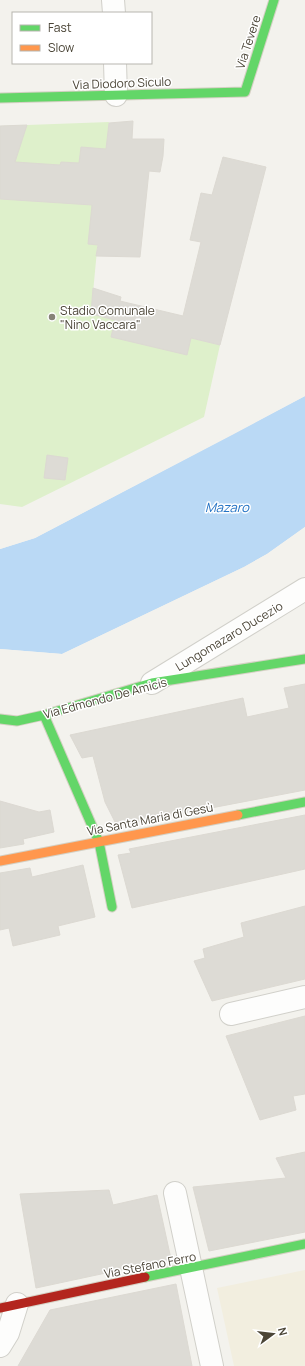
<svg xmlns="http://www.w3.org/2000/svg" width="305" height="1366" font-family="Manrope,sans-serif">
	<rect width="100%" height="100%" fill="#f3f2ed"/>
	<path fill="#f2eedf" d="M305,1270V1366H234L217,1288Z"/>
	<path fill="#def0cb" d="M109,122L91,314L220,345L204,417L22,507L0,504V126Z"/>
	<path fill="#bad9f5" d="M305,396V527L267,554L244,567L62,654L0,649V549L35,538Z"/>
	<path fill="#f3f2ed" d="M305,394V396L232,435L35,538L0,549V547L34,536Z
		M305,527V529L268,556L62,656L0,651V649L62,654L244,567L267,554Z"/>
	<path fill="#dddbd5" stroke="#dcd9d2" d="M133,121L132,139H164L163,156L160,172L149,171L140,257L96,256L98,245L88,244L92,205L0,199V126L27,125L15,162L60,165L61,162L79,163L81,147L106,149L109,123Z
		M223,157L266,167L220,345L191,338L187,355L111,337L115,320L91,314L93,288L121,297L120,301L183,316L201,242L190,240L201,193L212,195Z
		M47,455L68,458L65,480L44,478Z
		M305,684V790L117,826L105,802L93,756L82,758L70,735L243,698L247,717L289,708L284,688Z
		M0,801L39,812L50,810L54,832L23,839L24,844L0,848Z
		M305,815V869L132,908L118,855L131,853L129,849Z
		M83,865L95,917L58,926L60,935L13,946L9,928L0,930V873L30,868L32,877Z
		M305,906V979L212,1001L194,961L205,958L203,949L244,937L241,923Z
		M305,1016V1094L293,1096L296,1110L260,1120L226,1036Z
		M305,1152V1232L209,1251L193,1187L286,1178L276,1158Z
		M109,1190L113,1205L157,1195L171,1259L36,1288L20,1194Z
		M176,1284L192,1366H18L50,1310Z"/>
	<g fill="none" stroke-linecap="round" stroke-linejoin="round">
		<g stroke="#d1d0ca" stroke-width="24">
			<path id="street" d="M113,0L114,13
				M115,63L116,95
				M152,683L305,589
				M231,1014L305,997
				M175,1193L212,1366
				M0,1346L8,1333L17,1304"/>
		</g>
		<g stroke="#d4d0c3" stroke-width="11">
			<path id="fast" d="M0,98L245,92L274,0
				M44,715L99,842L112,907
				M0,719L17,721L44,715L152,683L305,659
				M238,815L305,802
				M145,1277L305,1244"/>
		</g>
		<g stroke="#d4d0c3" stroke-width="11">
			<path id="slow" d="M0,861L238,815"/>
		</g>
		<g stroke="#d4d0c3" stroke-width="11">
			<path id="jam" d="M0,1308L145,1277"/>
		</g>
		<use href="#street" stroke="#fdfdfc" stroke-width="22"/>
		<use href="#fast" stroke="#63d668" stroke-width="9"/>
		<use href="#slow" stroke="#ff974d" stroke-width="9"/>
		<use href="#jam" stroke="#b3261e" stroke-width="9"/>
	</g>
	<circle fill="#868277" stroke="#fff" stroke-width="1.5" cx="52" cy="317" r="4"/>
	<g text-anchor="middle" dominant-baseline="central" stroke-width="3" stroke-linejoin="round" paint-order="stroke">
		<g font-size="12" fill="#4b4537" stroke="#fff">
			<text transform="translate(248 42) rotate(-72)">Via Tevere</text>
			<text transform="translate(122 83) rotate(-2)">Via Diodoro Siculo</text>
			<text transform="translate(229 636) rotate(-31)">Lungomazaro Ducezio</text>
			<text transform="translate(105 698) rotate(-15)">Via Edmondo De Amicis</text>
			<text transform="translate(150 819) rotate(-11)">Via Santa Maria di Gesù</text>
			<text transform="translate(150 1265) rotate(-11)">Via Stefano Ferro</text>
		</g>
		<g font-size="12" fill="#4b4537" stroke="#fff" text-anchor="start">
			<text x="60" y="310">Stadio Comunale<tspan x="60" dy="14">"Nino Vaccara"</tspan></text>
		</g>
		<g font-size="13" font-style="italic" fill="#2473c4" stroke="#fff">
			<text x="227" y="507">Mazaro</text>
		</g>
	</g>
	<rect x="12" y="12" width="140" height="52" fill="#ffffff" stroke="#b7b5af"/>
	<rect x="20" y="25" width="20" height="6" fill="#63d668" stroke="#b7b5af"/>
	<text x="48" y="32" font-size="12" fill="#4b4537">Fast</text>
	<rect x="20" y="45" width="20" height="6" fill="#ff974d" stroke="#b7b5af"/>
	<text x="48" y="52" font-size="12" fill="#4b4537">Slow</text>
	<g transform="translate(273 1334) rotate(75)" stroke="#ffffff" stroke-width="3" paint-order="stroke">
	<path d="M0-3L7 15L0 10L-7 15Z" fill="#4b4537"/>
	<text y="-6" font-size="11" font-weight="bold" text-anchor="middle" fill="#4b4537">N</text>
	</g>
</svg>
